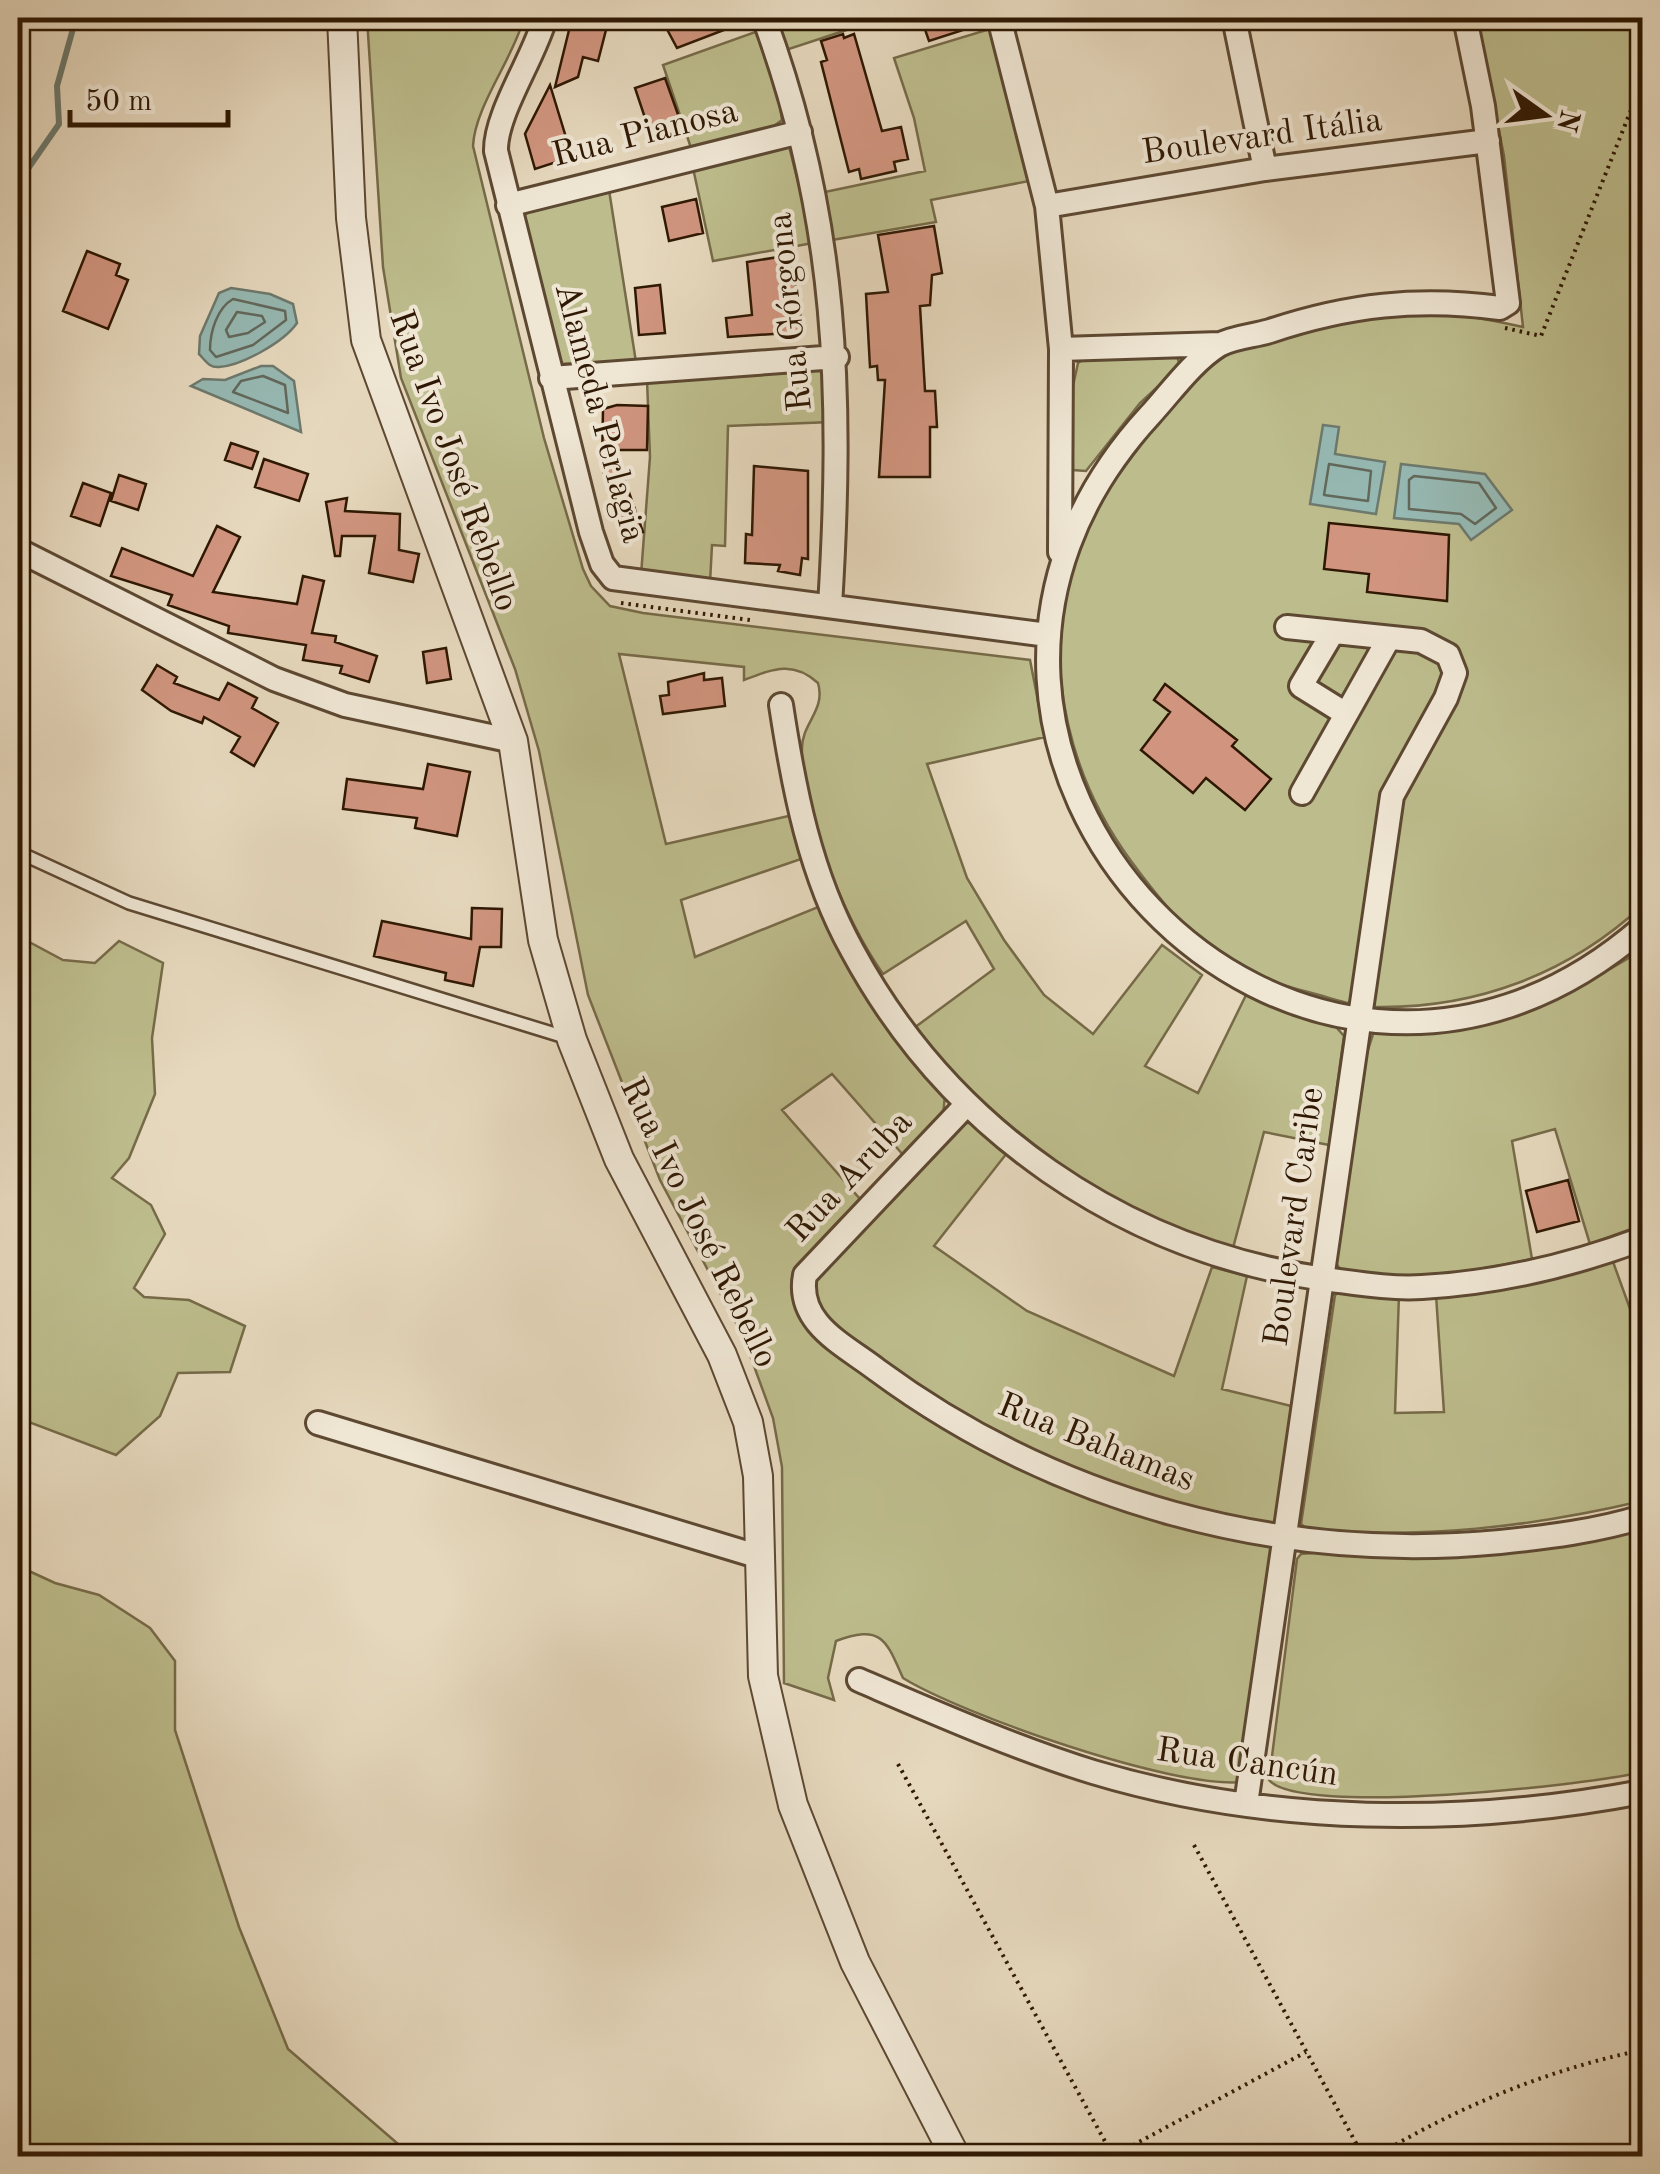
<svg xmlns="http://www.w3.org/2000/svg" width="1660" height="2174" font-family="'Old Standard TT',serif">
	<rect width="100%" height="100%" fill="#e6d8bd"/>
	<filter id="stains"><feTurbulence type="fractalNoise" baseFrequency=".002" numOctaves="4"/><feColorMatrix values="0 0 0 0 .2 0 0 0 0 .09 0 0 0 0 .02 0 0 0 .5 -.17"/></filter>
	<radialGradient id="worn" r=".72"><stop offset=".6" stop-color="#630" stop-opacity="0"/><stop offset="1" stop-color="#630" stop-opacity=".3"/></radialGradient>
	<path fill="#bdbc8c" stroke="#766a48" stroke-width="2.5" d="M367,18H524C513,59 475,106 473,146L544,438L583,569L591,586L610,606L643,613L1030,660L1045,737L927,764L967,878L1004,940L1044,995L1093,1034L1162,945L1202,975L1145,1066L1198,1093L1247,993L1336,1027L1344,1036L1329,1145L1264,1132L1233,1248C1103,1211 1000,1130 914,1028L994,969L966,921L883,974C846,921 800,813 802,748C802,723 826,710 818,683C793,660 773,669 744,680V667L619,654L666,844L793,815L804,858L681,900L695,957L823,905L945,1095L943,1116L904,1156L832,1074L782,1110L860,1199C837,1225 776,1273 798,1312C804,1323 816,1333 825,1343L1039,1475L1129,1512L1270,1546L1274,1550L1242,1782C1174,1789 963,1715 903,1678C886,1640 882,1624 836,1641L828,1678L834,1700L784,1683L782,1467L773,1418L743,1336L660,1180L588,995L539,751L515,669L401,378L383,267Z
		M774,18H883L786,50Z
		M1477,18H1642V906C1568,974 1476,1009 1374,1007C1353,1007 1329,997 1308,992C1277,984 1238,971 1212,951C1183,928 1153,891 1131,861C1071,779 1045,677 1068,576C1081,520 1116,478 1150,433C1169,407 1191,382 1217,362C1234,348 1258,343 1279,336C1371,307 1428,305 1523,327L1504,156Z
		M993,28L1023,136L1029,181L931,200L936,222L832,240L825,192L925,171L914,118L894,58Z
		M758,31L777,85L782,120L774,126L691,148L663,65Z
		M789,146L813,243L713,261L693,168Z
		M609,190L636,362L556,364L521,217L534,209Z
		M1177,356L1180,366L1140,403L1086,471L1073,470L1071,395L1078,363L1085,358Z
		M821,368L830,372L831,422L728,426L725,546L712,545L710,583L641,575L650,457L647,380Z
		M18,936L63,960L95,963L119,941L163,963L152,1038L155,1094L129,1158L112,1178L151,1205L165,1234L134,1288L144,1297L189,1300L245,1326L230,1372L178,1373L160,1416L116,1455L18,1418Z
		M1642,950V1225L1590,1244L1555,1129L1512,1141L1532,1259C1480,1270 1391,1287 1340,1269L1335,1262L1365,1059L1374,1031C1402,1027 1431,1031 1459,1027C1527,1017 1585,985 1642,950Z
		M962,1123H974L1007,1153L934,1246L1027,1311L1174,1376L1212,1267L1247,1276L1222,1389L1295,1407L1281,1517L1271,1524C1150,1504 1043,1461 938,1398C895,1372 849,1343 816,1306V1277Z
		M1612,1259L1642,1342V1501C1526,1528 1427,1538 1308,1530L1301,1524L1335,1295L1342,1291L1399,1294L1395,1413L1444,1412L1436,1295Z
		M1642,1522V1772C1589,1785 1299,1817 1269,1780L1297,1559L1301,1554Z
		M18,1566L55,1583L99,1595L150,1628L175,1661V1730L239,1927L288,2049L412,2156H18Z"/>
	<path fill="#96b9b3" stroke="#6d796d" stroke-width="2.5" d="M231,288L270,294L293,304L297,323C284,342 241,366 219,367C209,368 205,360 199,354L200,336L219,293Z
		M261,366H273L294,381L301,432L191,386L203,379L225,380Z
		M1323,425L1339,427L1335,454L1385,462L1376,514L1310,504Z
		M1401,464L1485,474L1512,510L1471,540L1459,524L1394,518Z"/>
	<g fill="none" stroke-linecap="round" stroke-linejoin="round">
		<path stroke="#62685b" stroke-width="2.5" d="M233,299L285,311L286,320L253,345L216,357L210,350C210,332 217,308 233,299Z
			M237,312L262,316L265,322L248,333L229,337L226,330Z
			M263,376L285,385L288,413L233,392L241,381Z
			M1329,464L1371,471L1368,501L1324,495Z
			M1414,476L1479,483L1496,508L1475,524L1461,514L1409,509V480Z"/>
		<path stroke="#6d796d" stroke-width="6" d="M18,183L59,124L57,86L76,18"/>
	</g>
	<path fill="#d1957f" stroke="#2f1803" stroke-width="2.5" d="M572,18H604L607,26L598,61L583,57L578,77L555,87Z
		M661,18H749L750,20L677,48Z
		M921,18H984L985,23L929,41Z
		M843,34L844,38L854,34L882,131L901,127L908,159L894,162L896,171L861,179L859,169L849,172L821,62L827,60L821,41Z
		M665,78L680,120L649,130L635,88Z
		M550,85L572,157L535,169L525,134Z
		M696,199L703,233L669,241L662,207Z
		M934,226L942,273L932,275L930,305L920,306L925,391H935L937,427H930V477H879L885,380H878L877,366L870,367L866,294L888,292L878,235Z
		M87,251L120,264L116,275L128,280L108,329L63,311Z
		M791,255L803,332L728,337L726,318L752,315L747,262Z
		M660,285L665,333L639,335L635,288Z
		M617,405L648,406L647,450H614L643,532L623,538L602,468L603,409Z
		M231,443L258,452L252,469L225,460Z
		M264,459L308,474L299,501L255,487Z
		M754,466L808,471V559L802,558L800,575L778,571L780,565L745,563L746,534L752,535Z
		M119,475L146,484L138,510L111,501Z
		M83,483L111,493L100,526L71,516Z
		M347,498L345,511L400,514L399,550L419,554L413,582L369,573L375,536H342L340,556H335L326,502Z
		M1329,523L1449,535L1447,601L1367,592L1369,574L1324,569Z
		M217,526L240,537L213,592L297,604L303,576L324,581L312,633L336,636L335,642L377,656L369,682L340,673L342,666L303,660L306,645L228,633L229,626L168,605L172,595L111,576L122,548L193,576Z
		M446,648L451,679L427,683L423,652Z
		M157,665L177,677L174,683L219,700L228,683L257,698L252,708L278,723L254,766L231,752L240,737L204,717L202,723L171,711L142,690Z
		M704,673V680L722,678L725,706L663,714L660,696L669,695L668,682Z
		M1165,684L1237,740L1232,746L1271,779L1245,810L1206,778L1193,793L1141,750L1170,712L1154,700Z
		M428,764L470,772L457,836L415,828L417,818L343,809L347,779L423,789Z
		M472,908L502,909L501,947H480L473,986L445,980L446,973L374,956L382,921L471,939Z
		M1568,1180L1579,1221L1537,1232L1526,1191Z"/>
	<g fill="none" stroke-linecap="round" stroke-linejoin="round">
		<g stroke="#5d4832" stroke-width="16">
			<path id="service" d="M18,852L129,903L568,1038"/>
		</g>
		<g stroke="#5d4832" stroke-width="28">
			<path id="minor" d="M545,18C534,58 495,114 496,151L591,532L602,564L613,578L1048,635
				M764,18C838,219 843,395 830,606
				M999,18L1047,206L1061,349L1060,552
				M1234,18L1265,169
				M1465,18L1483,106L1508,303L1500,308C1418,297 1348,305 1270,331C1254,336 1233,337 1219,345C1193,361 1171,392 1150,415C842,749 1298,1227 1642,928
				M508,205L800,132
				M1047,206L1265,169L1488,141
				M1061,349L1220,344
				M551,378L837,357
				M18,550L274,679L345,705L513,741
				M1333,632L1301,686L1346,714
				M781,705C794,790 810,874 852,950C949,1130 1123,1250 1324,1279C1356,1283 1389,1289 1422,1287C1498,1283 1572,1265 1642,1239
				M1302,793L1389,638
				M966,1105L805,1275C796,1323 843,1344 877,1370C1056,1502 1279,1563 1500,1542C1548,1537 1597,1531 1642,1517
				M318,1423L760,1557
				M859,1680C936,1713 1013,1747 1093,1772C1269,1825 1463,1826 1642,1792
				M1246,1804L1392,796L1446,698L1455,673L1448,655L1421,641L1287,627"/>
		</g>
		<g stroke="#5d4832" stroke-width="32">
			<path id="tertiary" d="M342,18L351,218L366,340L513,741L543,940L572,1040L619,1159L722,1355L748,1422L758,1476L763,1676L793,1805L855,1962L955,2156"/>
		</g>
		<path stroke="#2f1803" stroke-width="4" stroke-dasharray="2.5 5" stroke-linecap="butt" d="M1505,328L1541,336L1633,105L1642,71
			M621,603L750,620
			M898,1764L1113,2156
			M1194,1845L1363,2156
			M1113,2156L1306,2052
			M1376,2156C1460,2106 1547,2070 1642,2050"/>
		<use href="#service" stroke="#efe6d4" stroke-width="11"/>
		<use href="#minor" stroke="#efe6d4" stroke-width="22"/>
		<use href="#tertiary" stroke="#efe6d4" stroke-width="28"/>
	</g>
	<g text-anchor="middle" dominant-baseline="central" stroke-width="8" stroke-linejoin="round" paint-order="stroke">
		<g font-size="35" fill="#2f1803" stroke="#efe6d4">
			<text transform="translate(645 134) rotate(-14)">Rua Pianosa</text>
			<text transform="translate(1262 137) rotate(-8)">Boulevard Itália</text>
			<text transform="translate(791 312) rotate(-96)">Rua Górgona</text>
			<text transform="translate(599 413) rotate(75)">Alameda Perlagia</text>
			<text transform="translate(453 461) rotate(70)">Rua Ivo José Rebello</text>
			<text transform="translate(850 1177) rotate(-47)">Rua Aruba</text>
			<text transform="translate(1295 1217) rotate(-82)">Boulevard Caribe</text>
			<text transform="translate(698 1223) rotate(64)">Rua Ivo José Rebello</text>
			<text transform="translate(1096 1443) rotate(22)">Rua Bahamas</text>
			<text transform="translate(1247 1763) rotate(8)">Rua Cancún</text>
		</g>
	</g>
	<rect width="1660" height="2174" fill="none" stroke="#e6d8bd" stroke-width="60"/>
	<rect x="20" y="20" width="1620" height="2134" fill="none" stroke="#2f1803" stroke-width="5"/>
	<rect x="30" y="30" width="1600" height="2114" fill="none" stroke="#2f1803" stroke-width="2.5"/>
	<g transform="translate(1545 115) rotate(104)" stroke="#efe6d4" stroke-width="8" paint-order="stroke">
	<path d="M0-8L18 38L0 25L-18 38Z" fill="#2f1803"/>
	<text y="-15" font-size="28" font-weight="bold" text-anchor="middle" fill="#2f1803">N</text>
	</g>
	<path d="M70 110v15h158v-15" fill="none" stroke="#2f1803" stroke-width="5"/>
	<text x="85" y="110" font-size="30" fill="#2f1803" stroke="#efe6d4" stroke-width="8" paint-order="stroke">50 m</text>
	<rect width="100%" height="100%" filter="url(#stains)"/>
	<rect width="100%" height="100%" fill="url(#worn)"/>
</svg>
